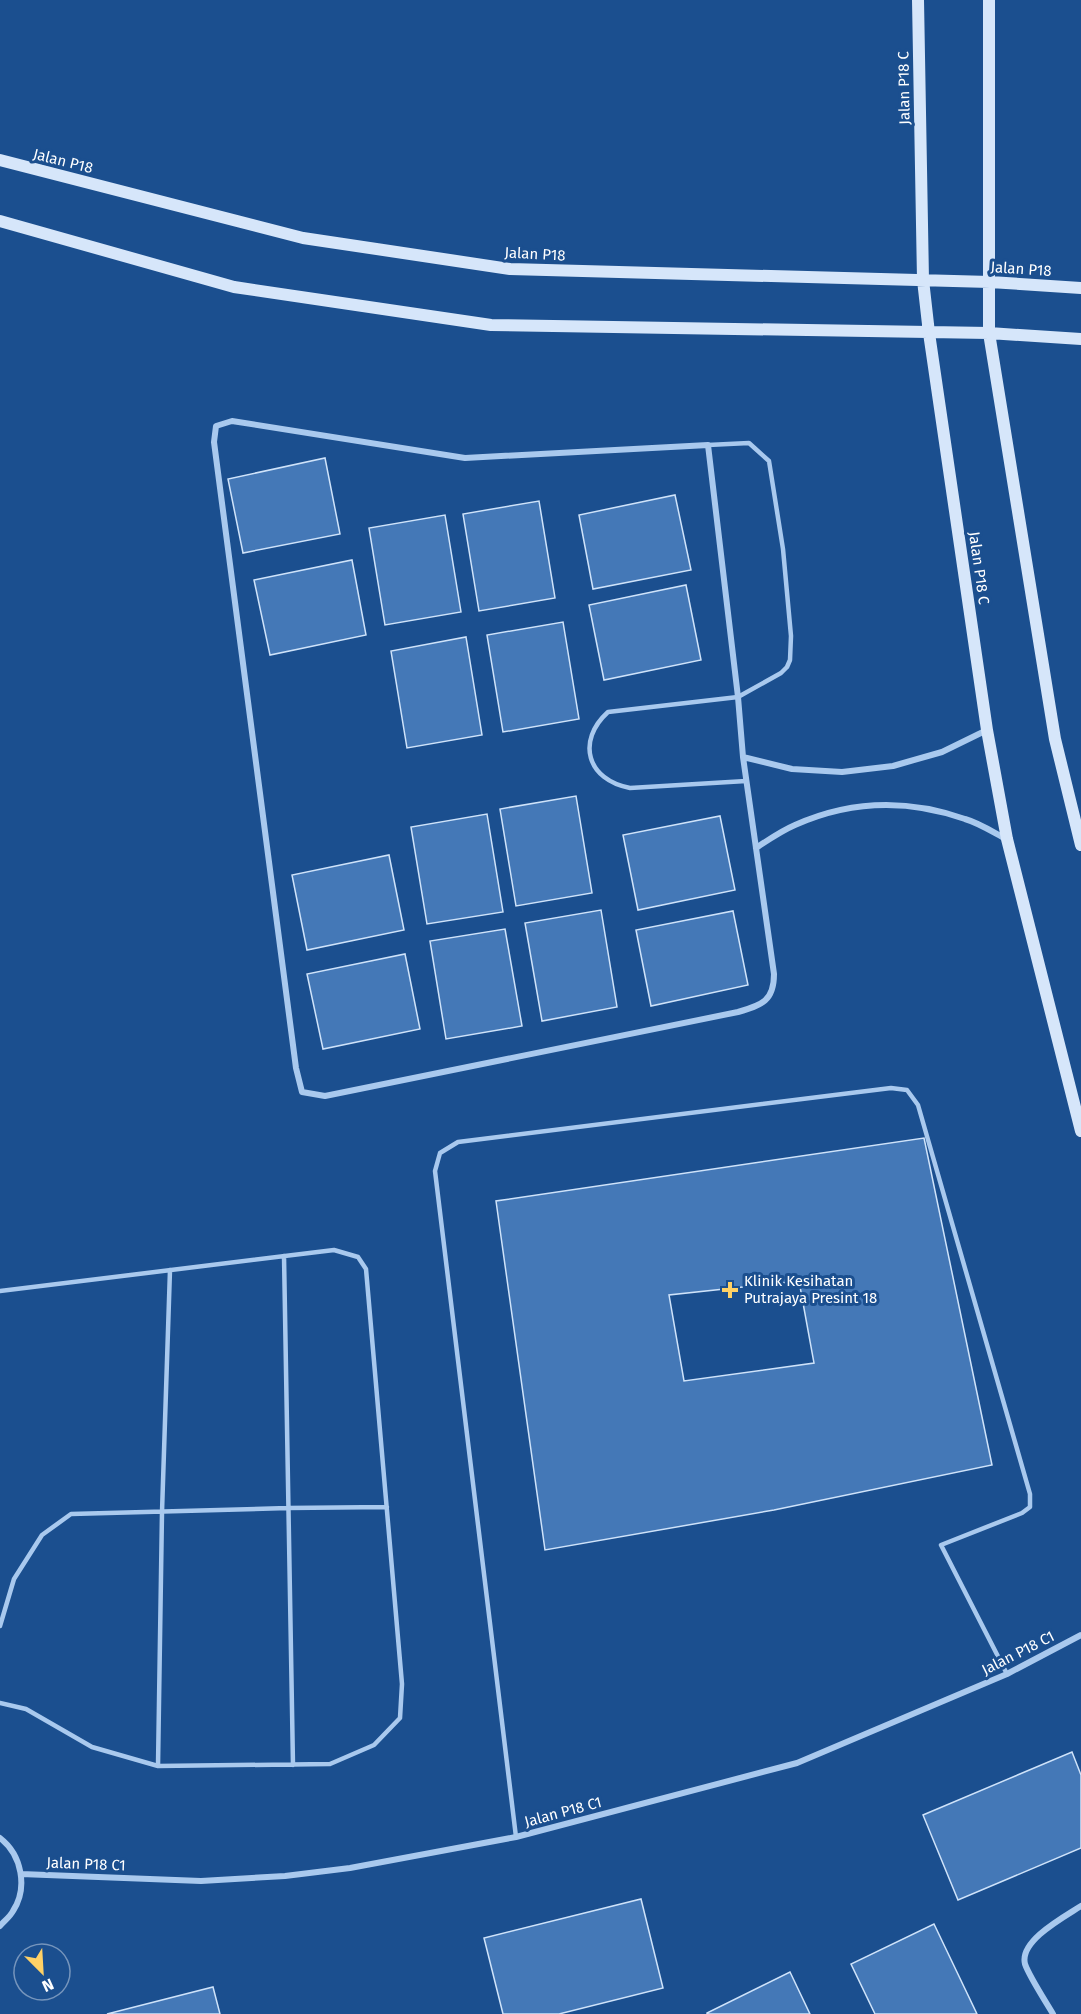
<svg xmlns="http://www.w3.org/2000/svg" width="1081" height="2014" font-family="'Fira Sans',sans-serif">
	<rect width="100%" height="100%" fill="#1b4f8f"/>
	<path fill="#4478b7" stroke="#cfe3fa" stroke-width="1.5" fill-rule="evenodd" d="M325,458L340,534L243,553L228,479Z
		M675,495L691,570L593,589L579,515Z
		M539,501L555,598L479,611L463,514Z
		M445,515L461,612L385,625L369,528Z
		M352,560L366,635L270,655L254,580Z
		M686,585L701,660L604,680L589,605Z
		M563,622L579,719L503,732L487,635Z
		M466,637L482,735L407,748L391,651Z
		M576,796L592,893L516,906L500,809Z
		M487,814L503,912L427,924L411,827Z
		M720,816L735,890L638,910L623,835Z
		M389,855L404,930L307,950L292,875Z
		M601,910L617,1007L542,1021L525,923Z
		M733,911L748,985L651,1006L636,930Z
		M505,929L522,1026L446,1039L430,941Z
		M405,954L420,1029L323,1049L307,974Z
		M924,1138L992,1465L774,1510L545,1550L496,1201ZM799,1281L814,1363L684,1381L669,1295Z
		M1072,1752L1081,1775V1848L958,1900L923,1815Z
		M641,1899L663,1988L559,2014H503L484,1938Z
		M934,1924L977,2014H875L851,1964Z
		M790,1972L810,2014H707V2013Z
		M213,1987L220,2014H107Z"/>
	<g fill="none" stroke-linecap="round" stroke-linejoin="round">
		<path stroke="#a9c9ee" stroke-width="4.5" d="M708,445L749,443L769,461L783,549L791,636L790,660L787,667L781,673L738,697L608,712C576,741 587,780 630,788L746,781
			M284,1256L293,1765
			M0,1291L334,1250L358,1257L366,1269L402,1684L400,1718L374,1745L330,1764L158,1766L92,1747L26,1709L0,1703
			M0,1626L14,1579L42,1535L71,1514L288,1508L387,1507
			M158,1766L162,1512L170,1270
			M516,1837L435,1171L440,1153L458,1142L891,1088L907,1090L918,1105L1030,1494V1507L1022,1513L941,1545L1007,1674"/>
		<path stroke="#a9c9ee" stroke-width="6" d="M232,421L465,458L708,445L738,697L743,757L774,974C774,1001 762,1005 738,1012L325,1096L302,1092L296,1068L214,442L216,426Z
			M743,757L792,769L842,772L893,766L942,752L987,730
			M756,848C768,840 781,831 795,825C851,800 908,799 965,819C979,823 993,832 1006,839
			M0,1838C22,1855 28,1888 13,1911C10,1917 4,1921 0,1926
			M21,1874L201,1881L285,1876L350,1868L516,1837L797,1763L1007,1674L1081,1635
			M1053,2014C1046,2002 1029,1976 1025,1964C1019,1941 1064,1917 1081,1906"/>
		<path stroke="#d6e6fa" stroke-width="12" d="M918,0L923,280L929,333L987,730L1007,839L1081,1131
			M989,0V333L1055,739L1081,845
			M0,160L303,238L510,269L990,282L1081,288
			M0,221L234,287L491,325L989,333L1081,339"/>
	</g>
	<path fill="#ffd166" stroke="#1b4f8f" stroke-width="2" d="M727 1281h6v6h6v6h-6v6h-6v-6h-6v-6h6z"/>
	<g text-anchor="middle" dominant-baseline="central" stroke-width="6" stroke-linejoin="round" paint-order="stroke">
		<g font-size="15" fill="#fff" stroke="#1b4f8f">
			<text transform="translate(904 88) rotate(-91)">Jalan P18 C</text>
			<text transform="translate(63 161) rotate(14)">Jalan P18</text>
			<text transform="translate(535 254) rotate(3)">Jalan P18</text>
			<text transform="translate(1021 269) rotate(4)">Jalan P18</text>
			<text transform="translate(979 568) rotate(82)">Jalan P18 C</text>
			<text transform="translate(1018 1653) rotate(-27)">Jalan P18 C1</text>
			<text transform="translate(563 1812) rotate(-15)">Jalan P18 C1</text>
			<text transform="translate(86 1864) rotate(2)">Jalan P18 C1</text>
		</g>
		<g font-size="15" fill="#fff" stroke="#1b4f8f" text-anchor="start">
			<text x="744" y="1281">Klinik Kesihatan<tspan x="744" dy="17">Putrajaya Presint 18</tspan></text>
		</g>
	</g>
	<g transform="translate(42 1972) rotate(156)"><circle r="28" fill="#1b4f8f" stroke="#7695bc" stroke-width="1.5"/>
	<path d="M0-4.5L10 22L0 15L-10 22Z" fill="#ffd166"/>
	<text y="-9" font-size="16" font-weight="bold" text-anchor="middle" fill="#ffffff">N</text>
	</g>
</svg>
